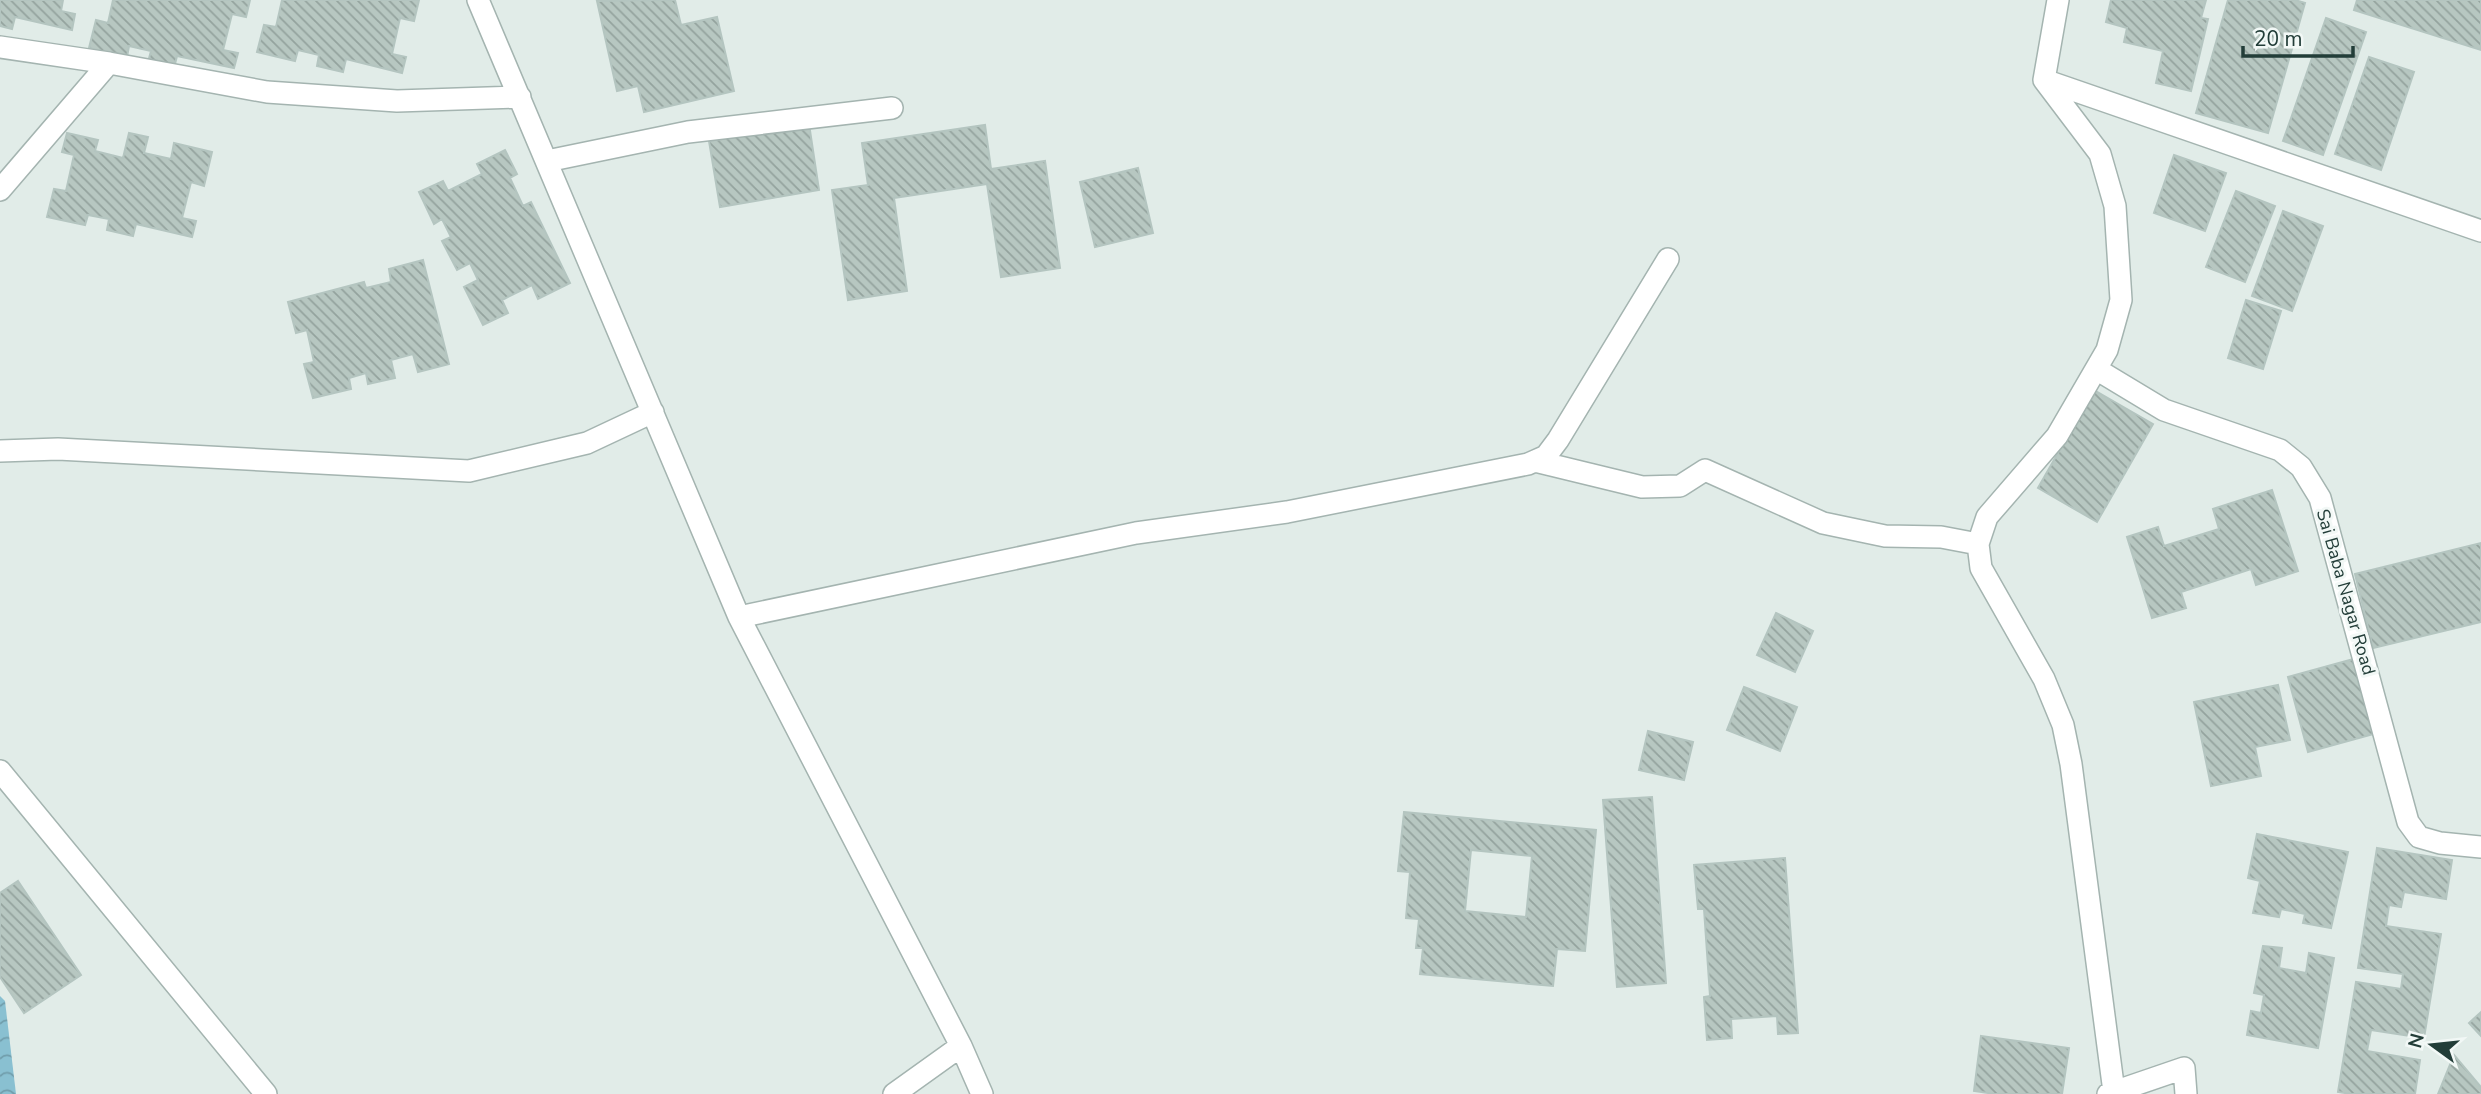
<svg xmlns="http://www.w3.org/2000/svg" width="2481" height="1094" font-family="'Nunito Sans',sans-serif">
	<defs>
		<pattern id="water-waves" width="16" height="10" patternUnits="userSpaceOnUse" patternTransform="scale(1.75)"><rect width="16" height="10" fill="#89c0d1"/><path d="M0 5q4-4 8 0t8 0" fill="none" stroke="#709dab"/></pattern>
		<pattern id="building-back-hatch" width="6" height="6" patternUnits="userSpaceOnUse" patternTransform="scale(1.75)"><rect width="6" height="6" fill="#b7c7c1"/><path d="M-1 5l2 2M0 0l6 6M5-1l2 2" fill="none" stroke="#94a39e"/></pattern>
	</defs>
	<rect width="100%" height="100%" fill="#e1ece8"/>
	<path fill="url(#water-waves)" d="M0,996L5,1001L16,1094H0Z"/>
	<path fill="url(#building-back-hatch)" stroke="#b4c5c0" stroke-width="2" fill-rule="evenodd" d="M0,0H63L61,11L75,14L72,30L15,17L12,29L0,26Z
		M113,0H250L246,17L232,14L223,50L238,53L234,68L177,56L174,68L148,62L151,51L129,46L127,57L89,48L96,20L108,23Z
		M282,0H419L414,21L400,18L392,54L406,57L402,73L346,59L343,72L317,66L319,55L298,50L295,61L257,52L264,25L276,27Z
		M675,0L681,25L717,17L734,91L644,112L638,86L617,91L597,1Z
		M2111,0H2206L2201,18L2208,19L2191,91L2156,83L2163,51L2124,42L2127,28L2106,22Z
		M2228,0H2295L2305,3L2268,133L2196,113Z
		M2357,0H2481V50L2354,10Z
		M2326,18L2366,32L2323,155L2283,141Z
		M2369,57L2414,72L2381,170L2335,154Z
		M809,124L819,190L720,207L709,141Z
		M985,125L991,169L1045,161L1060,268L1001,277L987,184L894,198L907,291L848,300L832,190L868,185L862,143Z
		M67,133L98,140L95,151L123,158L129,133L148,137L144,153L171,159L174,143L212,152L204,186L191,182L182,218L196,221L192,237L136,224L133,236L107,230L109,219L88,215L85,225L47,217L54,189L66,191L74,155L62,152Z
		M505,150L517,174L510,178L523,206L531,202L570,283L538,299L532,285L502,300L508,313L483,325L464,287L478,280L470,263L457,270L442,241L451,237L442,219L434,224L419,192L443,181L448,191L482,174L477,164Z
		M2174,155L2226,173L2205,231L2154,213Z
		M1138,168L1153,233L1095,247L1080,182Z
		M2236,191L2275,206L2245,282L2206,267Z
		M2283,211L2323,226L2292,311L2252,296Z
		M423,260L449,364L418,372L413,354L391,360L395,378L368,384L366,373L349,378L351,389L313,398L304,364L314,362L307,330L296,333L288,302L364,282L366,288L391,282L389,269Z
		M2246,300L2281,311L2263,369L2228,358Z
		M2094,390L2153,424L2097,522L2038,488Z
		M2272,490L2298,571L2256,585L2251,569L2181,592L2186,608L2152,618L2127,537L2158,527L2164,546L2219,529L2213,509Z
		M2481,543V622L2373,648L2355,574Z
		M1776,613L1813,631L1795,672L1757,655Z
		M2357,658L2377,733L2308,752L2288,677Z
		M2278,685L2290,740L2255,747L2261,776L2211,786L2194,702Z
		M1744,687L1797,707L1780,751L1727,730Z
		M1648,731L1693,742L1684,780L1639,770Z
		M1652,797L1666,983L1617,987L1603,800Z
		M1404,812L1596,830L1585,951L1557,949L1553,986L1420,974L1423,948H1416L1419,919L1406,918L1410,872L1398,871ZM1471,850L1532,856L1526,917L1465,911Z
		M2257,834L2348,852L2331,928L2303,923L2305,914L2281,909L2279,917L2253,913L2260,881L2248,878Z
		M2377,848L2452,860L2446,899L2404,892L2401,907L2389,905L2386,926L2441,934L2424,1038L2371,1030L2367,1051L2420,1060L2415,1094H2352L2338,1092L2356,982L2401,989L2403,974L2358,968Z
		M1785,858L1798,1033L1778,1034L1777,1016L1731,1019L1732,1038L1707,1040L1704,997L1710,996L1704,909H1698L1694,865Z
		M18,881L81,975L24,1013L0,977V893Z
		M2263,946L2282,948L2279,968L2306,973L2309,953L2334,958L2318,1048L2247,1035L2251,1011L2261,1013L2264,995L2254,993Z
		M2481,1012V1036L2469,1023Z
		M1981,1036L2069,1048L2062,1094H1995L1974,1091Z
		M2454,1055L2481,1087V1094H2438Z"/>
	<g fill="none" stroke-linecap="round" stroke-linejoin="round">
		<g stroke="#a4b4b0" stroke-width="24">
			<path id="minor" d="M478,0L739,617L961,1046L982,1094
				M2058,0L2044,80L2481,231
				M0,47L109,63
				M2044,80L2100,154L2115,206L2121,300L2107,350L2057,436L1987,517L1978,544L1981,568L2044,679L2063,725L2071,764L2114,1092
				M547,161L688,132L892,108
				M0,190L109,63L267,92L397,101L520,97
				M2096,369L2164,410L2280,450L2301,467L2320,498L2408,822L2419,837L2440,843L2481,847
				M0,451L58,449L469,471L587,443L653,412
				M1535,461L1642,487L1680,486L1705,470L1823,523L1885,536L1941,537L1978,544
				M739,617L1136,533L1287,512L1528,464L1546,456L1558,440L1668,259
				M0,771L266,1094
				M894,1094L961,1046
				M2108,1094L2184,1068L2186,1094"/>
		</g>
		<use href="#minor" stroke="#fff" stroke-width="21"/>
	</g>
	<g text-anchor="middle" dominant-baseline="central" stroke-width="6" stroke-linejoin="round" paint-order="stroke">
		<g font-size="18" fill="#223d38" stroke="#f2f8f6">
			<text transform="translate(2346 592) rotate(74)">Sai Baba Nagar Road</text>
		</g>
	</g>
	<g transform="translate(2432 1045) rotate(285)" stroke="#f2f8f6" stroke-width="5" paint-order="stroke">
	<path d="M0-5L12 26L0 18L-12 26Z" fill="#223d38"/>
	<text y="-10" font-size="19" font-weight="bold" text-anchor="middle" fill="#223d38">N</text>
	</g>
	<path d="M2243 46v10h110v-10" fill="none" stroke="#223d38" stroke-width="3.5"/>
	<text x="2254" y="46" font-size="21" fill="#223d38" stroke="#f2f8f6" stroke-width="5" paint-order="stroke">20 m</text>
</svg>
